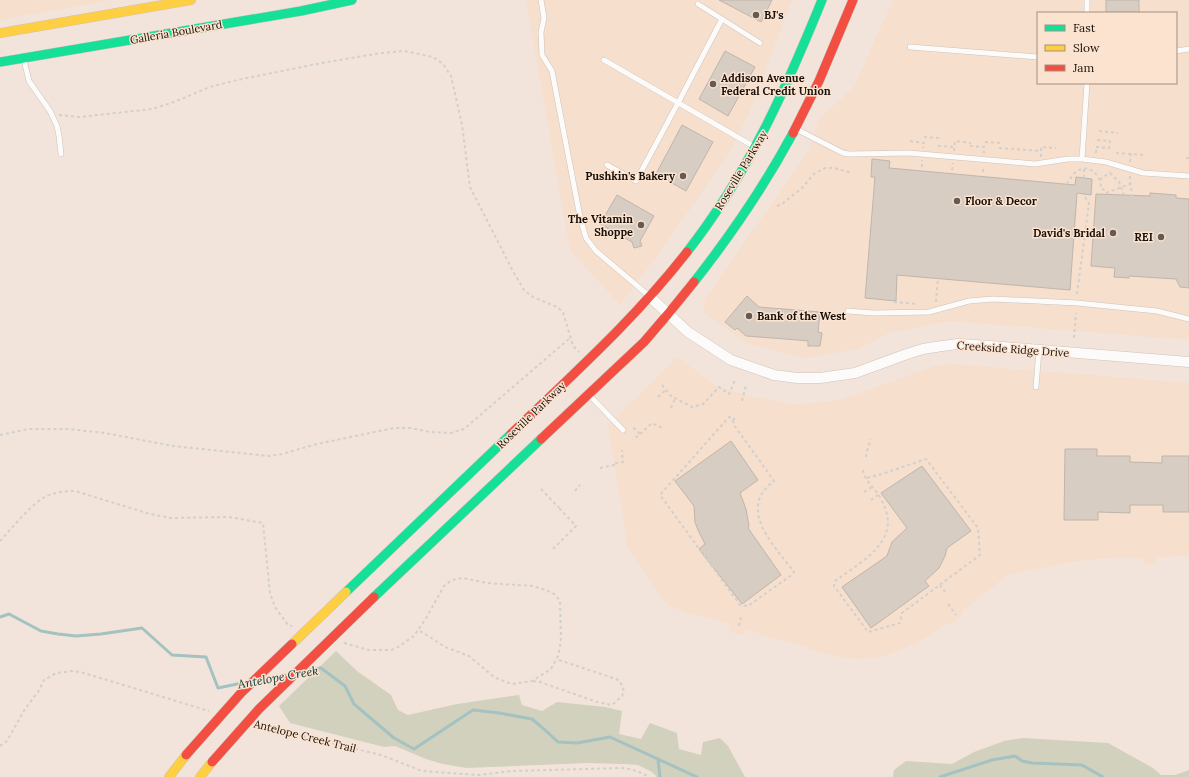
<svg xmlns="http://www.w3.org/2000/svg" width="1189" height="777" font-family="Lora,serif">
	<rect width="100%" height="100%" fill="#f2e4da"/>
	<path fill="#f6dfcd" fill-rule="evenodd" d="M0,0H111L0,20Z
		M526,0H792L747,117L727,157L653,261L620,305L570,250Z
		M893,0H1189V340L949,321L889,333L858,349L805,358L746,343L703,312L705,299L809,150L819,119L854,87ZM1038,13H1176V83H1038Z
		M677,357L715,385L749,396L791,404L817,403L840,400L935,366L953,364L1189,383V556L1158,557L1156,562L1150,566L1143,562L1142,558H1112L1076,561L1009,574L962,611L961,616L957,620L950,624L945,623L929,636L912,645L887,655L872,658L857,659L842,658L747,630L744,634L737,635L731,631L729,624L686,612L668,606L628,548L608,425Z"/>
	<path fill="#d1d1be" d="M336,651L357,671L391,695L398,710L408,715L457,704L519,695L522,705L542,711L557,702L605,707L622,711L619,734L641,739L650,723L677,733L679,749L701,755L703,742L720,738L728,746L745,777H657L652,772L638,765L624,764L586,763L466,768L443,764L426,759L395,746L384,747L290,723L279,706Z
		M1022,738L1108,743L1153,768L1161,775H1175L1189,770V777H893L894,770L906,761L952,764L974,752L1004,741Z"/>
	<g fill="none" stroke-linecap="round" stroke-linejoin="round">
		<path stroke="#a4c2c2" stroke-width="3" d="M0,617L9,614L41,631L58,634L76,636L101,634L142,628L172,655L206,657L218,688L242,683
			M308,670L321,668L345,686L354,704L394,738L414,749L473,710L499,713L532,719L545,730L558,742L577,743L610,737L697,777
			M265,679L285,675
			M658,759L660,777
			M940,777L992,760L1015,756L1022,761L1032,763L1082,765L1103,777"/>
	</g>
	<path fill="#d7cdc2" stroke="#bfb5ac" d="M719,0H772L761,22Z
		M1106,0H1139V13H1106Z
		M725,51L755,67L728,116L699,99Z
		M682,125L713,142L686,191L656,174Z
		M872,159L890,161L889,168L1075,185L1076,177L1092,179L1091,195L1077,193L1070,290L897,275L896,301L865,298L875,177H871Z
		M1150,193L1176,195V198L1189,199V288L1180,287L1176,279L1129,276V278L1114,277L1115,268L1091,266L1096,194L1150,196Z
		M617,195L654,216L640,241L642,246L634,248L632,242L600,224Z
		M747,296L759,307L820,312L818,332L822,333L820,346H808V341L798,340L746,336L737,328L735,330L725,322Z
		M731,441L758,480L740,493L746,509L749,526L748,528L781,575L742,604L699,549L705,544L698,530L695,522L694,506L675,481Z
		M1065,449H1097V456H1130V462L1162,463V456H1189V512H1163V505H1130V513L1098,512V520H1064Z
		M922,466L971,531L947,548L945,556L939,568L925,581L929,586L871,628L842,587L887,556L892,542L907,528L881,493Z"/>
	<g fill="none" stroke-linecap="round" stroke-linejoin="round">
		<g stroke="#cdc3bb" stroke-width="6">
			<path id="lane" d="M541,0L544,18L541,32L542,55L552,71L580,217L586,238L596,251L648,295
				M1087,0V13
				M698,4L760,43
				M910,47L1038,57
				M1176,51L1189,49
				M24,60L29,81L50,111L57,126L59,136L61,154
				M604,60L753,146
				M798,130L843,153L849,154L909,153L1035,164L1068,159H1082L1106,162L1143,173L1189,176
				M1082,159L1087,83
				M607,165L636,181L678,103L722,19
				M848,311L873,313L929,312L969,301L993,299L1077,303L1157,311L1189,319
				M1036,387L1039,350
				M590,396L623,430"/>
		</g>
		<g stroke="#cdc3bb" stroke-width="11">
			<path id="street" d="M650,297L688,332L731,360L774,375L797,378H820L855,373L907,354L923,349L942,346L958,344L991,346L1189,362"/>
		</g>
		<g stroke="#cdc3bb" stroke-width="10">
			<path id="fast" d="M0,62L301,11L352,0
				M687,252C748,174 785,91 822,0
				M694,282C731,235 765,185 793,133
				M346,592L511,434
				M374,597L541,439"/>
		</g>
		<g stroke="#cdc3bb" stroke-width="10">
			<path id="slow" d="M0,33L191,0
				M169,777L186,755
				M200,777L212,762"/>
		</g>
		<g stroke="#cdc3bb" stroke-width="10">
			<path id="jam" d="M793,133L819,81L853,0
				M511,434C572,375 635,319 687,252
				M541,439L644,342L668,314L694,282"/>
		</g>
		<path stroke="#d3cfcc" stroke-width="2" stroke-dasharray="3 3" stroke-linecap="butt" d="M59,115L80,117L152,109L174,102L210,87L237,80L327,62L381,53L403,51L415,53L433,57L443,64L451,76L462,125L470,187L475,197L514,273L524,290L533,297L557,307L563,312L573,346L579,352
			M1099,131L1118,133
			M924,137L939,138
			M910,141L924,143L923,148
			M985,142L1000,143
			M938,146L954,147
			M970,146L984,147V153
			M999,148L1041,151
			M954,151L955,141L971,143
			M1096,153V147L1109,148L1110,141L1097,140
			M1116,153L1145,155
			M1041,157V147L1056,148
			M1186,158H1189
			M1130,162L1131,153
			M922,167V160
			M952,170L953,163
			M983,172V166
			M1110,173L1119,182L1124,195
			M1130,176C1130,184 1132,191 1132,198
			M1084,178V169
			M1100,180L1110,172
			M1067,184C1070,180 1072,174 1077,171C1090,163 1101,176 1101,188L1104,190L1106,194
			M1106,193L1130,184
			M777,206L782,204L802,188L814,174L821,170L825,168H834L852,173
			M1077,294L1089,203L1083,194
			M894,302L917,304
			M936,302L938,278
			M1074,338L1076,313
			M662,385L671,396L692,407L703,404L719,387L729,394L735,380
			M658,397L666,390
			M742,401L746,385
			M671,408L675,398
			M733,420L734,425L774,481C736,509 774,545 794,572L793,574L748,606L740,605L660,495L729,417L732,418L733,420L737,416
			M633,428L635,429L640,434L633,440
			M640,434L652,423L662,428L663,426
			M0,435L29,429H68L105,433L173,446L269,456L282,454L317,444L394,428H411L430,432L451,433L464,429L570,338
			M866,457V455L870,441V439
			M600,468L614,465L613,464L623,462L622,451H623
			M863,470C865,482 877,490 882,501C903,541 862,561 835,581L834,586L868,632L900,623L902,613L980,555L978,528L926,459L882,474L866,478
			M541,489L558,507L559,506
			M575,491L580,485
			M864,492L872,487
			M871,500L878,495
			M0,541C11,529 34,501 47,496C56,492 65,491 75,491L150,514L171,518L229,517L263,523L270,593L275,607L288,625L292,626
			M553,549L576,526L558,507
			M940,585L945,592
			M948,604L956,615
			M739,626L741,617
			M344,643L369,650H391L398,647L414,636L418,630L425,620L444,586L452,580L463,578L487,583L533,586L546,590L556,595L560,602L561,641L558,656L551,669L532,681L512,684L501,680L494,677L469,656L445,647L430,637L418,630
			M533,681L540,682L597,702L612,705L622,696L624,691L620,681L616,679L556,659
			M262,726L381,755L422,771L478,775L513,771L622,768C633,769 640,772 649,777
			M0,746L7,741L25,709L38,692L44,680L56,673L73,671L84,673L209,711"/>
		<use href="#lane" stroke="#fdfbf9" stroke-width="5"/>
		<use href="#street" stroke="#fdfbf9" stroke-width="10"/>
		<use href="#fast" stroke="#16e098" stroke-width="9"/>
		<use href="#slow" stroke="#ffcf43" stroke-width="9"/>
		<use href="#jam" stroke="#f24e42" stroke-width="9"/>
		<g stroke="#c8c1bc" stroke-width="10" stroke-linecap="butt">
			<path id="slow-bridge" d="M292,644L346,592"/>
		</g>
		<g stroke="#c8c1bc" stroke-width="10" stroke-linecap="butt">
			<path id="jam-bridge" d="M186,755L241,693L292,644
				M212,762L259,709L374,597"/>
		</g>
		<use href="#slow-bridge" stroke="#ffcf43" stroke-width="9"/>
		<use href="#jam-bridge" stroke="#f24e42" stroke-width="9"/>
	</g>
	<g fill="#655b53" stroke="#fce3d0" stroke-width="1.5">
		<circle cx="756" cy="15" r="4"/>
		<circle cx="713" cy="84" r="4"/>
		<circle cx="683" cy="176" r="4"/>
		<circle cx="957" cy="201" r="4"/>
		<circle cx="641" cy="225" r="4"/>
		<circle cx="1113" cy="233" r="4"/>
		<circle cx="1161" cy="237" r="4"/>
		<circle cx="749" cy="316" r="4"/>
	</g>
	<g text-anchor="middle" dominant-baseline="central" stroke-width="3" stroke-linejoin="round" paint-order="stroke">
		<g font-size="11" font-weight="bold" fill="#19110a" stroke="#fce3d0" text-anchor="start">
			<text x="764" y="15">BJ's</text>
			<text x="721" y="78">Addison Avenue<tspan x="721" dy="13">Federal Credit Union</tspan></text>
			<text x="675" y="176" text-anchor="end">Pushkin's Bakery</text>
			<text x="965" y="201">Floor &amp; Decor</text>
			<text x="633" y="219" text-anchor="end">The Vitamin<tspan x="633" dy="13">Shoppe</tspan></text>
			<text x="1105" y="233" text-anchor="end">David's Bridal</text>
			<text x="1153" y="237" text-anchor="end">REI</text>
			<text x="757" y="316">Bank of the West</text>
		</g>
		<g font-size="11" fill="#19110a" stroke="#fce3d0">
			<text transform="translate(176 32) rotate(-10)">Galleria Boulevard</text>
			<text transform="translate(741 170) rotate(-59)">Roseville Parkway</text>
			<text transform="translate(1013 349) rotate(4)">Creekside Ridge Drive</text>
			<text transform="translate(531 415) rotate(-44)">Roseville Parkway</text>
			<text transform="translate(305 736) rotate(14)">Antelope Creek Trail</text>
		</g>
		<g font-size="12" font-style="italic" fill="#033437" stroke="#fce3d0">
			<text transform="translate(278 677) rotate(-10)">Antelope Creek</text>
		</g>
	</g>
	<rect x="1037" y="12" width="140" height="72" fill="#fce3d0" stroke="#a18f81"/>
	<rect x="1045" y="25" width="20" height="6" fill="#16e098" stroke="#a18f81"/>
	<text x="1073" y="32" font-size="12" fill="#19110a">Fast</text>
	<rect x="1045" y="45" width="20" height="6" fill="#ffcf43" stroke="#a18f81"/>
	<text x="1073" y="52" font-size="12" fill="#19110a">Slow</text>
	<rect x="1045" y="65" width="20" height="6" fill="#f24e42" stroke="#a18f81"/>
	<text x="1073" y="72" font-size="12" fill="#19110a">Jam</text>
</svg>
